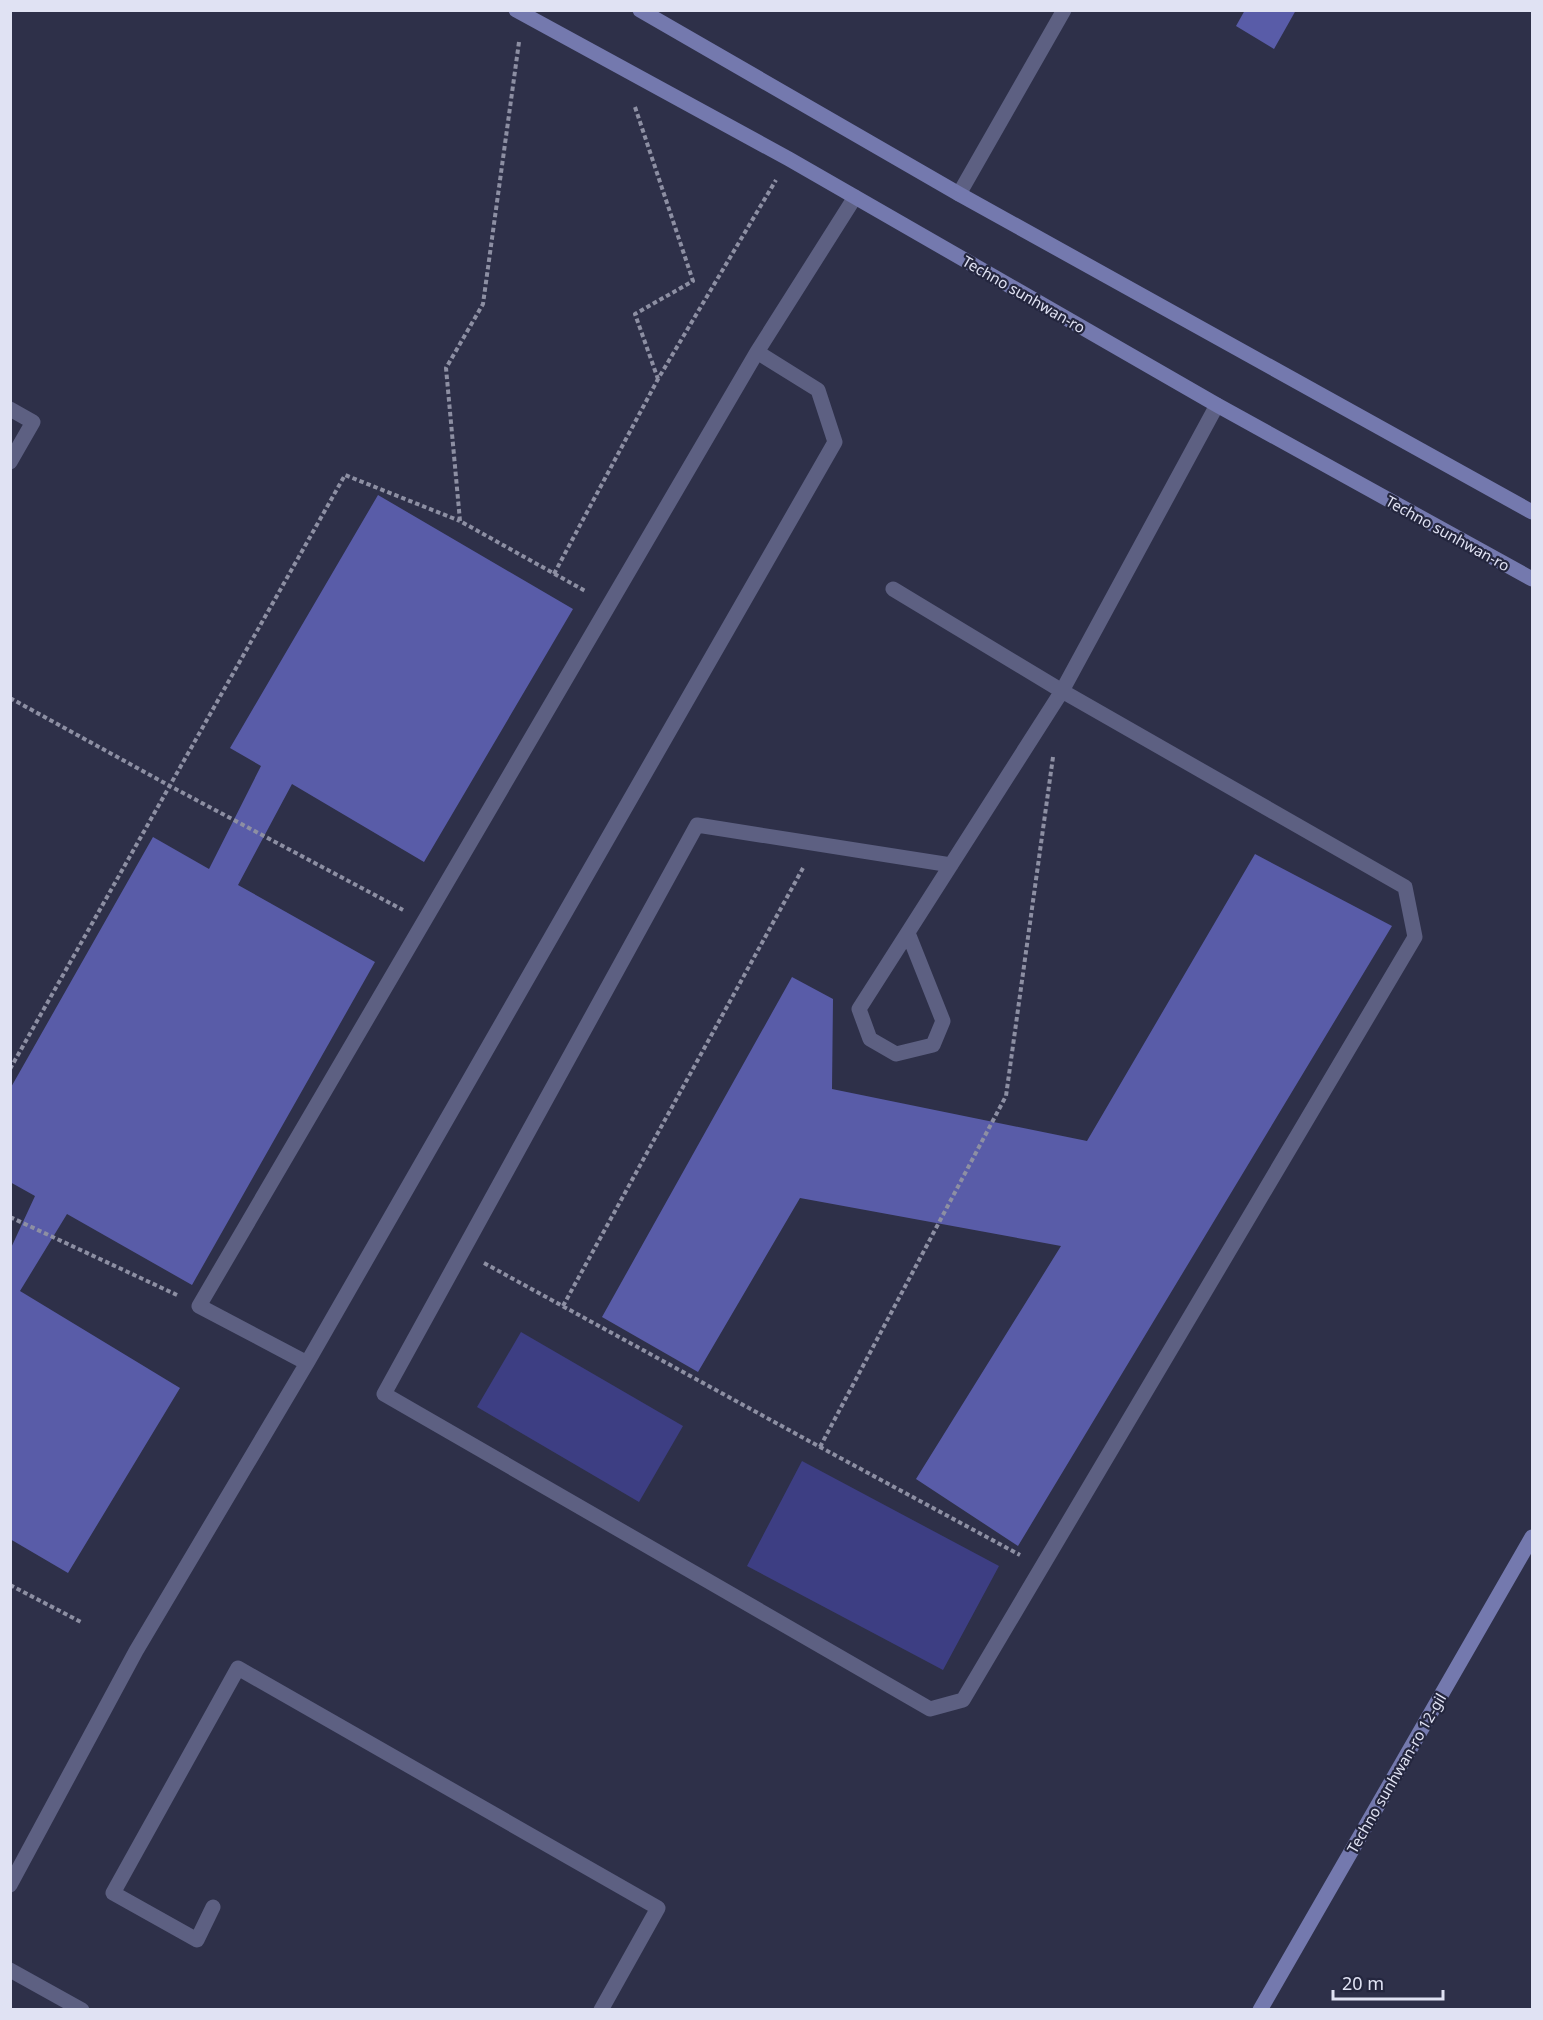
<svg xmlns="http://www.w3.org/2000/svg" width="1543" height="2020" font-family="'Noto Sans',sans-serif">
	<rect width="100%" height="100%" fill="#2e3049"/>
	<path fill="#3d3e83" d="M521,1332L683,1426L639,1502L477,1407Z
		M802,1461L999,1566L943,1670L747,1566Z"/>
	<path fill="#595ca8" d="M1245,10H1296L1274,49L1236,26Z
		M378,495L573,609L424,862L292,784L238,885L375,962L192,1285L67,1214L20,1291L180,1388L68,1573L10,1539V1250L35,1196L10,1182V1089L153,837L209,869L261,766L230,748Z
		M1255,854L1392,926L1018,1546L916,1479L1061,1246L800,1198L698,1372L602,1317L792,977L833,999L832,1089L1087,1141Z"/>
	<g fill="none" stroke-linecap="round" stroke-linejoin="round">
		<path stroke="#8d8fa3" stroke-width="4" stroke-dasharray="4.5 3" stroke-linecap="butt" d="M519,42L483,304L446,368L460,521L587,592
			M635,107L693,281L635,314L658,379
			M554,574L658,379L776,180
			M10,698L170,786L403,910
			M10,1069L345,475L460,521
			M10,1217L177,1295
			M484,1263L820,1447L1020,1555
			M563,1306L803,868
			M820,1447L1006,1096L1053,757
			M10,1585L81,1622"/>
		<path stroke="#5d6082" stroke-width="15" d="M757,352L818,390L835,442L307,1363L199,1306L757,352L855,197
			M10,409L33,422L10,462
			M893,589L1062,691L1405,887L1415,937L963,1700L930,1709L384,1394L697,825L951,865
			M908,933L943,1021L933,1045L896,1054L870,1039L859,1009L1062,691L1217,405
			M10,1885L136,1651L307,1363
			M213,1907L197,1940L113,1893L238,1668L658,1908L601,2010"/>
		<path stroke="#5d6082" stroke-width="15" d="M959,194L1064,10
			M10,1970L82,2010"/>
		<path stroke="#7479ae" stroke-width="15" d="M516,10L789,159L1217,405L1532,579
			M640,10L959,194L1532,512
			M1260,2010L1532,1537"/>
	</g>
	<g text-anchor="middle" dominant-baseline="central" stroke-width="4.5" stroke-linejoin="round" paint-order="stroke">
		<g font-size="15" fill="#e0e2f3" stroke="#24263e">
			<text transform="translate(1024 294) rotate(30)">Techno sunhwan-ro</text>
			<text transform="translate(1448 533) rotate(29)">Techno sunhwan-ro</text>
			<text transform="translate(1396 1773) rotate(-60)">Techno sunhwan-ro 12-gil</text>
		</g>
	</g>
	<rect width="1543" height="2020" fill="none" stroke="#e0e2f3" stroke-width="24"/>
	<path d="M1333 1990v9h110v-9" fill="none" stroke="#e0e2f3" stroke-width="3"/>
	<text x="1342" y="1990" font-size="18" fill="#e0e2f3" stroke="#24263e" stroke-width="4.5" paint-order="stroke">20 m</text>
</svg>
